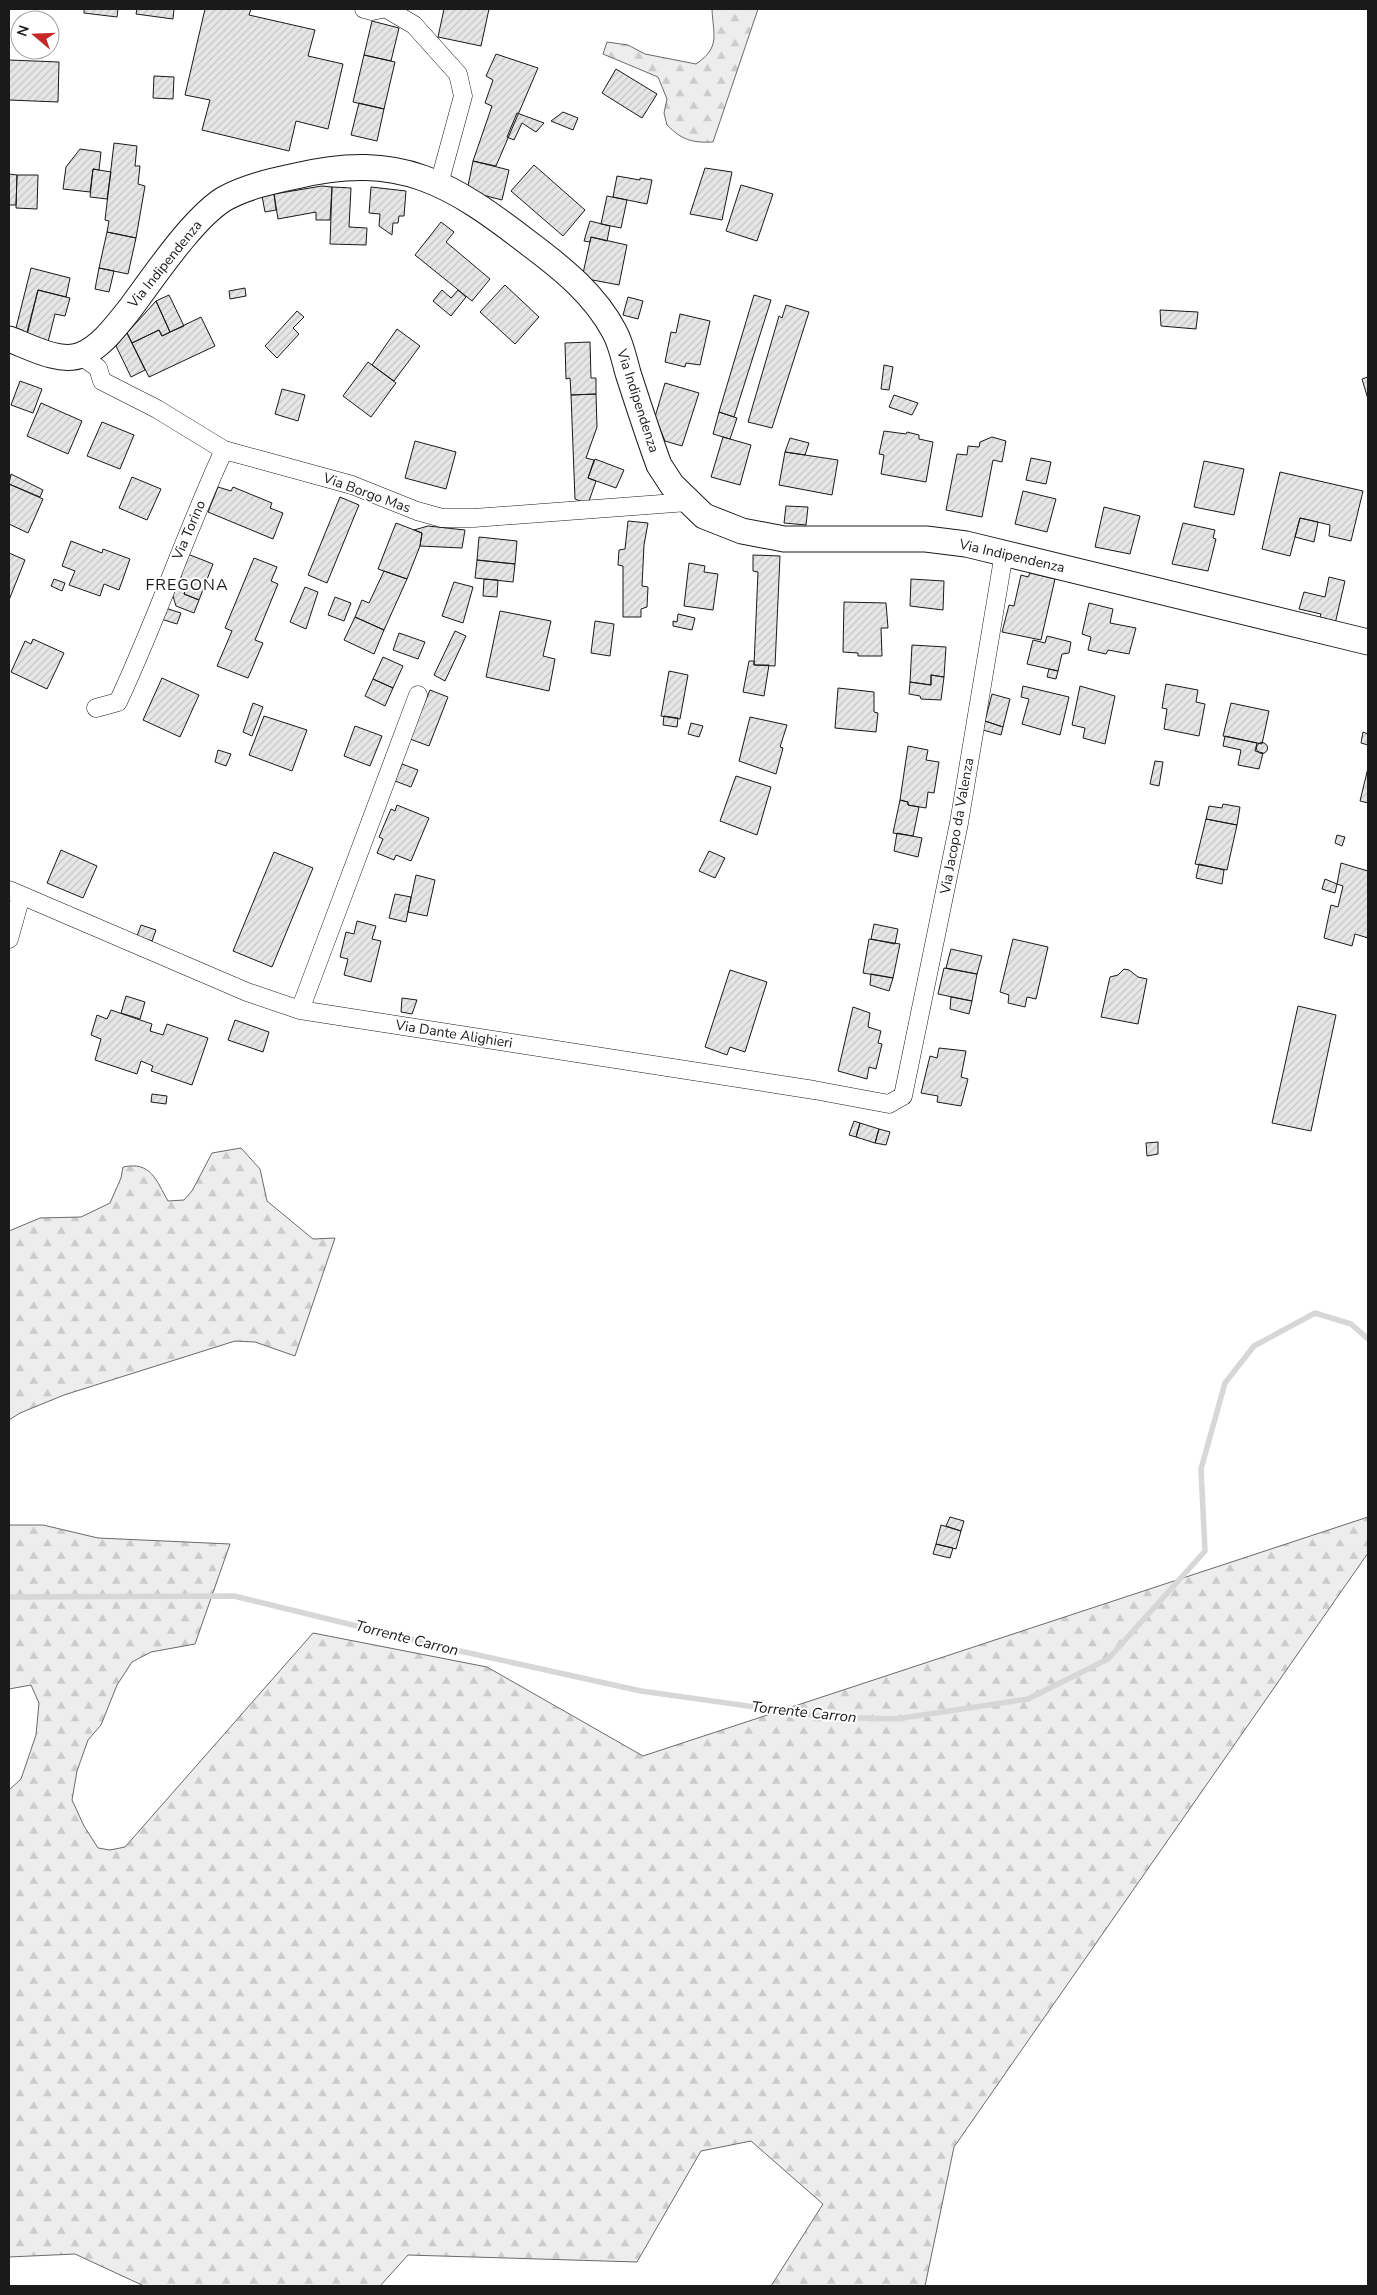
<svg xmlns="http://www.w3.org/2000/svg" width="1377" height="2295" font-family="'Nunito Sans',sans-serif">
	<defs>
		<pattern id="forest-firs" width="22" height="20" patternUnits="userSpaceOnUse" patternTransform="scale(1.25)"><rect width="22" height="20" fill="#ededed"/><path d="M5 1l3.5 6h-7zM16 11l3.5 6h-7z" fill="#cbcbcb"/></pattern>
		<pattern id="building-hatch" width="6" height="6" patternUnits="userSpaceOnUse" patternTransform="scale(1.25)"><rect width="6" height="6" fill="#e6e6e6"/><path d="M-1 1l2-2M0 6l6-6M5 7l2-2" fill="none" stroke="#c5c5c5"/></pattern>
	</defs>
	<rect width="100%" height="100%" fill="#fff"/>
	<path fill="url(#forest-firs)" stroke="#6a6a6a" d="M712,9H758L713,142C692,143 682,140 667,125L664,113L667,99L658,77L603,54L607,42L628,45L645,54L696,64C721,47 713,35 712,9Z
		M241,1148L260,1169L267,1201L313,1239L335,1238L295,1356L255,1342L235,1341L64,1395L20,1413L9,1420V1231L40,1218L81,1217L110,1203L121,1178L123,1167C151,1161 156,1180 168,1201L184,1200L192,1191L212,1153Z
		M1368,1517V1553L954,2147L925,2286H771L823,2204L751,2141L701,2151L637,2262L408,2255L380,2286H144L75,2254L9,2257V1790L21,1779L36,1735L39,1703L31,1685L9,1689V1525H43L98,1538L230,1544L195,1644L151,1652L132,1662L117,1685L101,1725L88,1740L77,1771L72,1800L84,1826L98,1848L110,1850L125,1847L313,1633L487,1667L643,1756Z"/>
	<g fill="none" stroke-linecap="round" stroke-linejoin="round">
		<path stroke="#d7d7d7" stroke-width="5.5" d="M9,1597L234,1596L451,1649L641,1691L826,1717L896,1719L1028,1699L1108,1659L1205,1551L1201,1469L1225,1383L1254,1346L1315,1313L1351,1324L1368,1339"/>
	</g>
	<path fill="url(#building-hatch)" stroke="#1a1a1a" d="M84,9H118L117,17L84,13Z
		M137,9H174L173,19L136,14Z
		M205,9H251L249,15L315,30L308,56L343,64L328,129L296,121L289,151L202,130L210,100L185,95Z
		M444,9H489L481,46L438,37Z
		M372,21L399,28L391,61L364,55Z
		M496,54L538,68L496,166L473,161L492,106L485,103L493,80L486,76Z
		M364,55L395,62L384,109L353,102Z
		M9,60L59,62L58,102L9,100Z
		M616,69L657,94L642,118L602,93Z
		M154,76L174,77L173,99L153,98Z
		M359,103L384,109L377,141L351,135Z
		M563,112L578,118L573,130L551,121Z
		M517,113L544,123L536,132L522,123L514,140L507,137Z
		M114,143L137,146L135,166H140L138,184L145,186L136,238L107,232L109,221L105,220Z
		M80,149L101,152L99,170L93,169L90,192L63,189L66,167Z
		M473,161L509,170L502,200L467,191Z
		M534,165L585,210L563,236L511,191Z
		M705,168L732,172L722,220L690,214Z
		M93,169L111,172L107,199L90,197Z
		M9,174L17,175L16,205H9Z
		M17,175H38L37,209L16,208Z
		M617,176L640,180V178L652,180L647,204L613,197Z
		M741,185L773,194L757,241L726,231Z
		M322,186L332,187L330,220H316V212L278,219L274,194Z
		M332,187L351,188L349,227L367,228L366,245L330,244Z
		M371,187L406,191L404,216H399L398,223H393L392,235L379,226L380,214L369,213Z
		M274,194L276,210L265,212L262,196Z
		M607,196L627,200L621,228L601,224Z
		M590,221L610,226L607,241L591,237L590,242L584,241Z
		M441,222L454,232L446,242L490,279L472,301L415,255Z
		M107,232L136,238L128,274L99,268Z
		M591,237L627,245L619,285L582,278Z
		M31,268L70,278L66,297L38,290L27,335L15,332Z
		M99,268L114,271L109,292L95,289Z
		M505,285L539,317L515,344L480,312Z
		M245,288L246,296L230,299L229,291Z
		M38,290L70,298L65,316L55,314L48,342L26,336Z
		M442,290L451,298L458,290L466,297L451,316L433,301Z
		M169,295L184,326L170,332L156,301Z
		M754,295L771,300L734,417L719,412Z
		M628,297L643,301L638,319L623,315Z
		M156,301L170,332L162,336L159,330L132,343L127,333Z
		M786,305L809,312L772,428L748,422L779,316L782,318Z
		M1160,310L1198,312L1196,329L1161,326Z
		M297,311L304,317L293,328L299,334L277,358L265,346Z
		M680,314L710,321L700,365L686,363L685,367L665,362L671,332L676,333Z
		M201,317L215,346L149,377L132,343L159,330L162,336Z
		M397,329L420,346L394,381L372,365Z
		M127,333L145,370L131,377L116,346Z
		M590,342L591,378H596V394L571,395L570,378L566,379L565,343Z
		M368,362L396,383L371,417L343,396Z
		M884,365L893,367L889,390L881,389Z
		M1368,377V399L1362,379Z
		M20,381L42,389L33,413L11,405Z
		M665,383L699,393L682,446L665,441L655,417Z
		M282,389L305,395L298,421L275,414Z
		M596,394L597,427L586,458L594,460L588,478L596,481L588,504L575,499L571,395Z
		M894,395L918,403L912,415L889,407Z
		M41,403L82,421L68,454L27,436Z
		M719,412L737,418L730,439L713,434Z
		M102,422L134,435L120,469L87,456Z
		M884,431L906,434L907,432L919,435V439L933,442L926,482L881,474L884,455L879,454Z
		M723,437L751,445L740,485L711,477Z
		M992,437L1006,441L1002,462L993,460L982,517L946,510L957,454L967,455L968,446L979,447L980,442Z
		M790,438L809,443L805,455L785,452Z
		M415,441L456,452L446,489L405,478Z
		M785,452L838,460L832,495L779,485Z
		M1031,458L1051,462L1046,484L1026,480Z
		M595,459L624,470L616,488L588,478Z
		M1204,461L1244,469L1234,515L1194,507Z
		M1280,472L1363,491L1351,541L1329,536L1330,525L1300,518L1290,556L1262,549Z
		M11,474L43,490L40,497L9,484Z
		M132,477L161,489L147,520L119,508Z
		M9,484L43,499L28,533L9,524Z
		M218,487L231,491L233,487L272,503L270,508L283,513L273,539L208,512Z
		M1023,491L1056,499L1047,532L1015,524Z
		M340,497L359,505L327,583L308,575Z
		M786,506L808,507L806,525L784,523Z
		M1104,507L1140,516L1130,554L1095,547Z
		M1300,518L1318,522L1314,542L1295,537Z
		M628,521L648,523L644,545L642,586L648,587L647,607L641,609V617H623V566L618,565L619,550L625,549Z
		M396,523L422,533L420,546L407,579L378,569Z
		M1183,523L1215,530L1213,538L1216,539L1208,571L1172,564Z
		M428,526L465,530L462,548L420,546L422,533L414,530Z
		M479,537L517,541L515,564L477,560Z
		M71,541L102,553L103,549L130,559L119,590L104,584L100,596L69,585L75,571L62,566Z
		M9,553L25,560L9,600Z
		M185,553L213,564L199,600L184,594L189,580L176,575Z
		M753,555L780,556L775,666L754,665L758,572L753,571Z
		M254,558L277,567L271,581L278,584L255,640L263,643L248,678L217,666L232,631L225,628Z
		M477,560L515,564L513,582L475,578Z
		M689,563L705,566L704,572L718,574L713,610L684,606Z
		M384,571L407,579L384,630L355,617L362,600L369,603Z
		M1030,573L1055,579L1041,640L1002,632L1009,605L1014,606L1021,575L1028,577Z
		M176,575L189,580L184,594L199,600L194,613L176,606L171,590Z
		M1329,577L1345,581L1335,624L1319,620L1321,614L1299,609L1304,592L1325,597Z
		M54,579L65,583L62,591L51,586Z
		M484,579L498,580L497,597L483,596Z
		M911,579L944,581L943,610L910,606Z
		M454,582L473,587L463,623L442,616Z
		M305,587L318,592L306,629L290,622Z
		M335,597L351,603L344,621L328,615Z
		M844,602L886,603L888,628H881L882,656H858V653L843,652Z
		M1089,603L1113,609L1110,623L1136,628L1129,654L1108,650L1106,654L1088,650L1091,637L1082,634Z
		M165,608L181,613L177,624L161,619Z
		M500,611L551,621L543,656L555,659L549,691L486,677Z
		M678,614L695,618L692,630L673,626V621L677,622Z
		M355,617L384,630L374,654L344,640Z
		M595,621L614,624L610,656L591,653Z
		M455,631L466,636L445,681L434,675Z
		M399,633L425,642L418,659L393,650Z
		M1047,636L1071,642L1069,653L1062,654L1058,671L1027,664L1033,640L1045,643Z
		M33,639L64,653L47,689L11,672L25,641L31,644Z
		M912,645L946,647L944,677L931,675V685L910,682Z
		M383,657L403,666L393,688L373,679Z
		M749,661H754V665H769L764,696L743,692Z
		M1049,669L1058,671L1056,679L1047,677Z
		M669,671L688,675L680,719L661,716Z
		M931,675L944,677L941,700L921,699L920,696L909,694L910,682L931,685Z
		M162,678L199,695L180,737L143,720Z
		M373,679L393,688L385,706L365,696Z
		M1166,684L1198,690L1196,702L1205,704L1199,736L1164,729L1167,709L1162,708Z
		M1023,686L1069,697L1060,735L1022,724L1029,699L1021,697Z
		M1080,686L1115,696L1105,744L1083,738L1085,728L1072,725Z
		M838,688L874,692V712L878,713L876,732L835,728Z
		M430,690L448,697L429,746L410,739Z
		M992,694L1010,699L1003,727L985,721Z
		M253,703L263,707L252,736L243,732Z
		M1231,703L1269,711L1262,744L1223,736Z
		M264,716L307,730L292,771L249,755Z
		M664,716L678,718L677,727L663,725Z
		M750,717L787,725L780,747L783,748L776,774L739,761Z
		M985,721L1003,727L1001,735L983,730Z
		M691,723L703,726L699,737L688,734Z
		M355,726L382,736L370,766L344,756Z
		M1363,732L1368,734V745L1361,743Z
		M1225,736L1257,743L1255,751L1263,753L1259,769L1238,765L1241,750L1223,746Z
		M1256.5 748a5.5 5.5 0 1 1 11 0a5.5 5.5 0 1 1-11 0Z
		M908,746L928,750L926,760L939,762L934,793L928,792L926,808L908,805V802L900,800Z
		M218,750L231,754L226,766L215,762Z
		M1155,761L1163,762L1159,786L1150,784Z
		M402,764L418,770L411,787L395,781Z
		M1368,768V803L1360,801Z
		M736,776L771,787L757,835L720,821Z
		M900,800L908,802V805L919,807L913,836L893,833Z
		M1223,804L1240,807L1237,825L1206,819L1209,806L1222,808Z
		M397,805L429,818L411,861L396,855L394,860L377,853L383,839L379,837L391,809L395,811Z
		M1206,819L1237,825L1227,870L1195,864Z
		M897,833L922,838L918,857L894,851Z
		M1337,835L1345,837L1342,846L1335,843Z
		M61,850L97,866L83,898L47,883Z
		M709,851L725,858L715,878L699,871Z
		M274,852L313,868L272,967L233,951Z
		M1341,863L1368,871V938L1355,934L1352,946L1324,938L1331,905L1338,907L1343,886L1337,884Z
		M1199,864L1224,870L1222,884L1196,878Z
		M416,875L435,880L427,916L408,912Z
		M1325,879L1337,884L1335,893L1322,889Z
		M395,894L411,897L406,922L389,918Z
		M357,921L376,926L372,939L381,941L371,982L344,975L348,959L340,957L346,932L354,934Z
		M874,924L898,929L895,944L871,939Z
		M141,925L156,930L152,941L137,936Z
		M869,939L900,944L893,978L863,973Z
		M1013,939L1048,947L1036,999L1027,997L1025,1007L1008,1003L1009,995L1000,992Z
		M951,949L982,956L977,974L946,968Z
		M944,968L977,974L972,1001L938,994Z
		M1124,969L1129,970L1138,977L1147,979L1138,1024L1101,1017L1110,977L1118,975Z
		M730,970L767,982L745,1052L730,1047L727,1055L705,1047Z
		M871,974L893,978L889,991L870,985Z
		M126,996L145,1002L140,1019L121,1013Z
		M951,997L972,1001L969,1014L950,1009Z
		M402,998L417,1000L412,1014L401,1012Z
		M1298,1006L1336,1015L1311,1131L1272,1123Z
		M853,1007L870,1013L868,1027L881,1031L878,1043L882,1044L876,1069L869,1067L867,1079L838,1071Z
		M111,1010L152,1024L150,1031L163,1035L167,1024L208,1038L192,1085L151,1071L153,1066L141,1061L137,1074L95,1060L101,1039L91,1035L97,1015L107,1019Z
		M235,1020L269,1032L263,1052L228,1040Z
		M939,1048L966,1051L961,1077L968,1079L961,1106L937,1102L938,1096L921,1093L930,1056L937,1058Z
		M152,1094L167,1096L166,1104L151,1102Z
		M854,1121L860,1123L856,1137L849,1135Z
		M860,1123L879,1129L875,1143L856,1137Z
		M879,1129L890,1132L886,1145L875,1143Z
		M1158,1142V1154L1147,1156L1146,1143Z
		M950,1517L964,1521L961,1531L946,1526Z
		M941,1525L961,1531L956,1549L936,1544Z
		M936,1544L953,1548L950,1558L933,1554Z"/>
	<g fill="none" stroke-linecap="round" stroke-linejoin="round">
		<g stroke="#1a1a1a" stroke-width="19">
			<path id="street" d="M364,9L372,11L382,9
				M387,9L414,25L458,74L463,96L439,184
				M81,356L98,368L102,381L157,409L224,450L352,485L417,511L442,518H474L688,502
				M96,708L118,702C157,619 186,532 224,450
				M9,890L247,992L300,1010L814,1090L889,1104L903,1096L959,823L1004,553
				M9,939L21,896
				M300,1010L418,695"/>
		</g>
		<g stroke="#1a1a1a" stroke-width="27">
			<path id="secondary" d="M9,339C28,346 60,364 81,355C101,347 116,326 129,310C153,278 192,219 224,199C245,187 272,181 296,176C400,151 451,183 531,245C563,269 595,295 614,331C621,343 624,359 628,373C638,404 648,435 659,465L672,485L704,516L742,531L784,539H926L966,544L1368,642"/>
		</g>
		<use href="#street" stroke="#fff" stroke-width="18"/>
		<use href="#secondary" stroke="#fff" stroke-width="25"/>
	</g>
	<g text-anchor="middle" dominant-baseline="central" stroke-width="4" stroke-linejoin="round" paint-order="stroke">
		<g font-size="14" fill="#1a1a1a" stroke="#fff">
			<text transform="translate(165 264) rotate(-51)">Via Indipendenza</text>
			<text transform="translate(638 401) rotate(72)">Via Indipendenza</text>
			<text transform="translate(367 493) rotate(20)">Via Borgo Mas</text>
			<text transform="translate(189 530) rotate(-67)">Via Torino</text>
			<text transform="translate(1012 556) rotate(13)">Via Indipendenza</text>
			<text transform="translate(957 826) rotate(-80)">Via Jacopo da Valenza</text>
			<text transform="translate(454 1034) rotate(9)">Via Dante Alighieri</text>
		</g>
		<g font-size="15" font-style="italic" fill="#1a1a1a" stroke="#fff">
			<text transform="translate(407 1638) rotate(14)">Torrente Carron</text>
			<text transform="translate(804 1712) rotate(6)">Torrente Carron</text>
		</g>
		<g font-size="16" letter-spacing="1" fill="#1a1a1a" stroke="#fff">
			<text x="187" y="585">FREGONA</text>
		</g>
	</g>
	<rect width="1377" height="2295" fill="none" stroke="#1a1a1a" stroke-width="20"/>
	<g transform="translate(35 35) rotate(289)"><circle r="24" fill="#ffffff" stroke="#a3a3a3"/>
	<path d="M0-4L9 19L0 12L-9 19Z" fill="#c62828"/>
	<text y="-8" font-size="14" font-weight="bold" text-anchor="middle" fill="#1a1a1a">N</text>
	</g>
</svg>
